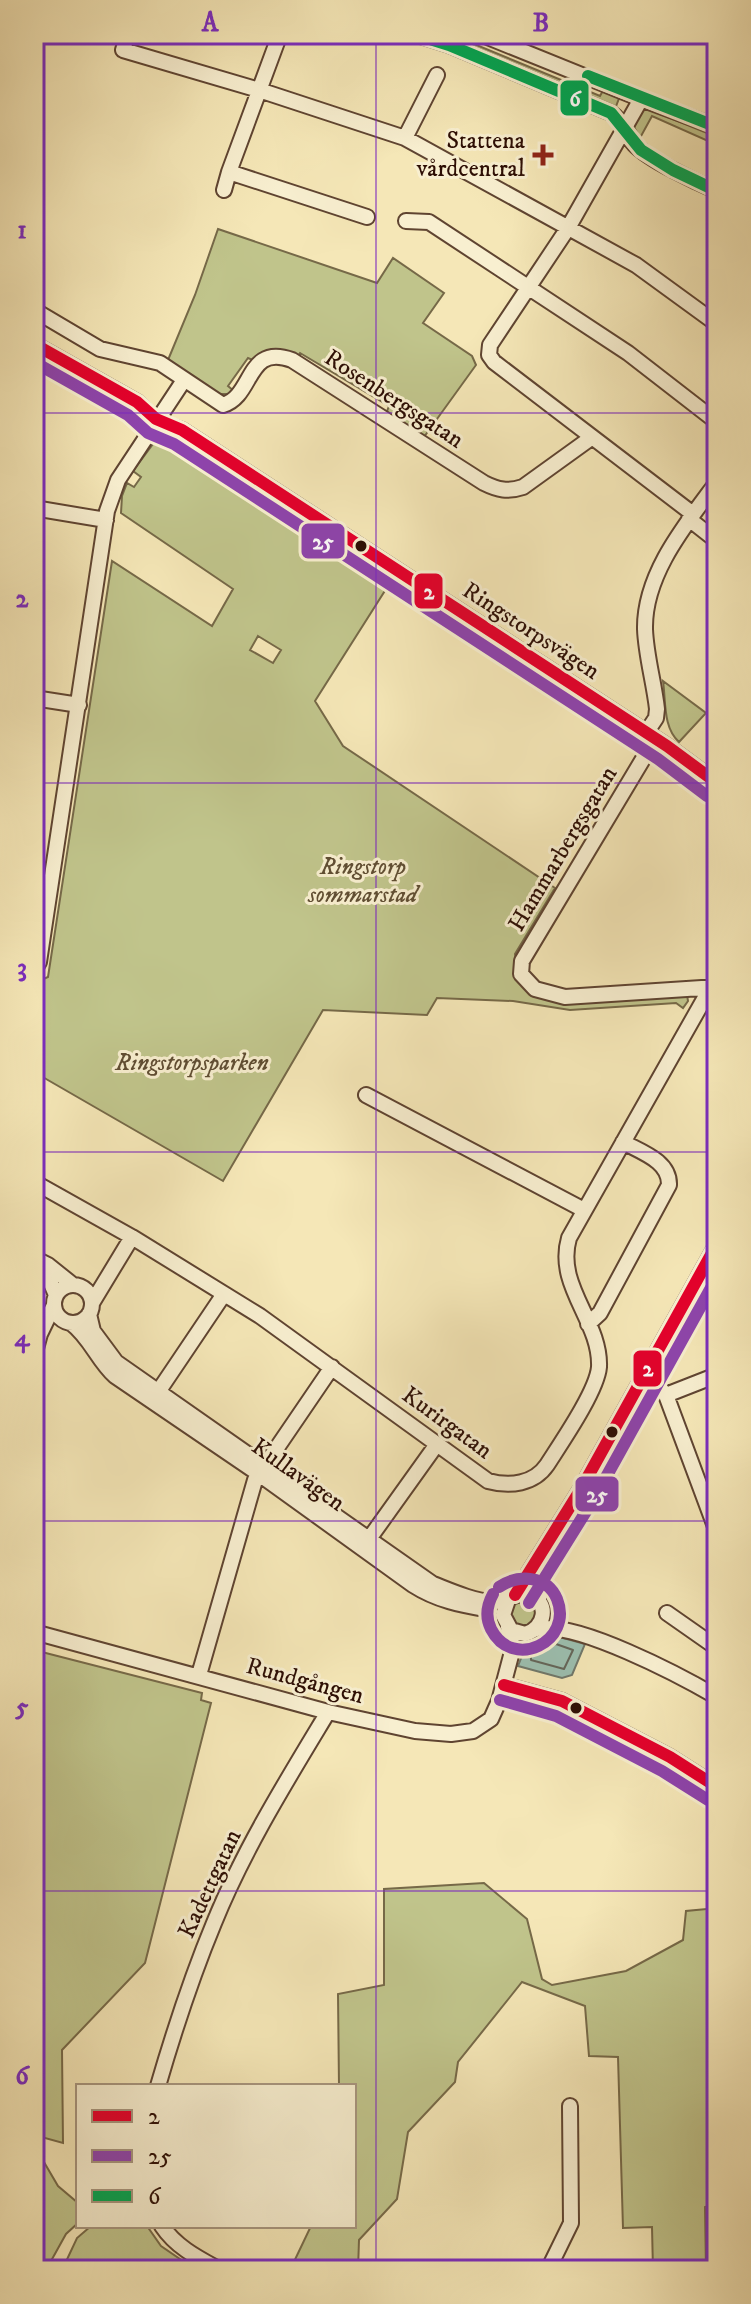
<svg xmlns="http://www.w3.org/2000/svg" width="751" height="2304" font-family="'IM FELL DW Pica',serif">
	<rect width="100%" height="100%" fill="#f5e7b7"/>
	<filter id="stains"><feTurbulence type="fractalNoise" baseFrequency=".0025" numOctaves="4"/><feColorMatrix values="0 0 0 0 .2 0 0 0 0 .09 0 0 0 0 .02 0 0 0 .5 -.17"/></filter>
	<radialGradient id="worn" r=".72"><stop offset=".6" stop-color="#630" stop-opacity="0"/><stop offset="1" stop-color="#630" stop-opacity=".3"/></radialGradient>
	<path fill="#c0c48b" stroke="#766948" stroke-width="2" fill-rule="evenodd" d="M454,34H471L469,42L600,96L605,87L621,93L615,109L452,43Z
		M643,107L717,137V145L652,116L640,138L633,125Z
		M218,229L377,283L393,258L444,293L423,323L472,356L476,365L424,437L386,414L389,406L300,353L296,359L255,361L248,358L228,386L234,391L229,394H217L168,360L195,295Z
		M162,437H168L203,456L393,578L315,701L343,746L555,888L515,954L518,972L536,992L687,995L688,1001L683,1008L676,1003L570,1010L513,1001L437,998L427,1015L323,1010L223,1181L34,1072V983L48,977L112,561L212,626L233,589L121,513L122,496L127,483L134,487L141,477L133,471L153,444ZM258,636L281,650L273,663L250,650Z
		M663,681L706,713L679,742C663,728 666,702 663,681Z
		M510 1613a13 13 0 1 1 26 0a13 13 0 1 1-26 0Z
		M34,1650L202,1693L201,1700L211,1703L145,1963L62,2050L63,2143L34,2135Z
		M484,1883L527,1919L542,1979L552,1985L626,1971L683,1940L686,1911L717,1908V2204L705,2207L706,2270H653L652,2227L623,2228L618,2057L589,2056L585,2006L522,1982L458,2062L455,2082L408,2132L397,2199L359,2240L358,2270H290L311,2226H354V2086H339L338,1994L384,1985V1889Z
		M34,2145L58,2186L78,2203V2223L66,2234L46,2270H34Z
		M91,2226H147L161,2246L196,2270H62L77,2238Z"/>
	<path fill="#9cbfb0" stroke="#70786b" stroke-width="2" d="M556,1636L585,1644L572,1675L562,1678L518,1666C524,1648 536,1637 556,1636Z"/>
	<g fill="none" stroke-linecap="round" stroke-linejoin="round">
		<path stroke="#64665a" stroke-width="2" d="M556,1644L573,1650L564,1669L531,1660V1656L542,1647Z"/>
		<g stroke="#5f4431" stroke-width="18">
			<path id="minor" d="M128,34L123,50L259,90L405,138L636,265L717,324
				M280,34L229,172L367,217
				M414,34L449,45L611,113C623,121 624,134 634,144C649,160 696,182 717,191
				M480,34L641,99L717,127
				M641,99L568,228L490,345L489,355L494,362L693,514
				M405,138L437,75
				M224,190L229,172
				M406,221L429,222L628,353L717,422
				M34,310L100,349L160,363L223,405C254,396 246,343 292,360L484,483C498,490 508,492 523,487L591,438
				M34,344L137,402L155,419
				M34,361L141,416L182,430L667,746L717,783
				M34,508L106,520
				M689,519L717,541
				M34,698L79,705
				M646,733L656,718L657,709C654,682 646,656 645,629C644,574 686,524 717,482
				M655,739L522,961L521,974L535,989L565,997L717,987
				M34,971L39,962L107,511L118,480L184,380
				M366,1095L584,1210
				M34,1182L132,1237L260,1316L488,1481C510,1487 534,1484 547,1465C561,1443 597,1391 599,1367C601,1321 555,1286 569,1238L711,987
				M34,1258L48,1265L73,1285
				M34,1267L49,1279L56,1295
				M54 1304a19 19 0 1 1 38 0a19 19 0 1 1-38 0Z
				M92,1303L132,1237
				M89,1314L93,1331L116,1362L433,1584C451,1591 473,1601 493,1602C506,1602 516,1591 528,1595C551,1601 545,1629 525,1634L511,1630L503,1615L508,1600
				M71,1323C90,1337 98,1361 115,1376L259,1474L413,1585C438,1601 462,1605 490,1610
				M588,1324L600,1313L669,1185C670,1161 641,1152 623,1142
				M34,1356L40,1334L54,1305
				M642,1378L656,1384L666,1395L717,1532
				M158,1392L224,1294
				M666,1395L717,1375
				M369,1539L437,1444
				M515,1595L581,1489L717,1244
				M539,1601V1584L546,1558
				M667,1613L717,1648
				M537,1629C575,1620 681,1676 717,1697
				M34,1632L328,1712L415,1731L451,1734L473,1731L491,1719L499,1701L513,1648L508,1627
				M199,1675L255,1480L332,1367
				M504,1685L562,1701L670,1757L717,1787
				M158,2086C174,2031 192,1976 214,1923C244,1849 287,1780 328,1712
				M162,2226C176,2247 198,2258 220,2270
				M548,2270L571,2223L570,2106"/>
		</g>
		<use href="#minor" stroke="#f8efd0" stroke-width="14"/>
		<g stroke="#f8efd0" stroke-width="18">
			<path id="bus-1" d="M34,344L137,402L156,419L182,430L667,746L717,783
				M515,1595L581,1489L717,1244
				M504,1685L562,1701L670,1757L717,1787"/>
		</g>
		<g stroke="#f8efd0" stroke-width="18">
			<path id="bus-2" d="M34,362L128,415L148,433L174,444L658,759L707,796
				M493,1594C487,1605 485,1617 491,1629C513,1672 574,1641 557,1599C547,1575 518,1574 499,1587
				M529,1603L595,1497L717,1277
				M500,1700L556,1716L662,1771L708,1800"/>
		</g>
		<g stroke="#f8efd0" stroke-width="18">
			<path id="bus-3" d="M414,34L449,45L611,113L641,150L673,170L717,191
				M588,76L717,127"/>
		</g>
		<use href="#bus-1" stroke="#e4002b" stroke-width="12"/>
		<use href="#bus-2" stroke="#8e44ad" stroke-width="12"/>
		<use href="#bus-3" stroke="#00a651" stroke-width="12"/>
	</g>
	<path fill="none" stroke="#7b2cbf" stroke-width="2" stroke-opacity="0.55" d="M376,34V2270M34,413H717M34,783H717M34,1152H717M34,1521H717M34,1891H717"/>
	<path fill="#8f2418" stroke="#f8efd0" stroke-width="3" d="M539 143h8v8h8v8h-8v8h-8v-8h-8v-8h8z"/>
	<g fill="#2d0e04" stroke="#f8efd0" stroke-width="3">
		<circle cx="361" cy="546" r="7"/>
		<circle cx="612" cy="1432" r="7"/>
		<circle cx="576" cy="1708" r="7"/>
	</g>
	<g text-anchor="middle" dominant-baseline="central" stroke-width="6" stroke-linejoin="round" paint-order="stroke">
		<g font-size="24" fill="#2d0e04" stroke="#f8efd0" text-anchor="end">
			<text x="525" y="141">Stattena<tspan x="525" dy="28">vårdcentral</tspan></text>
		</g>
		<g font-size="24" fill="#2d0e04" stroke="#f8efd0">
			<text transform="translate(394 399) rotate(33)">Rosenbergsgatan</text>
			<text transform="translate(531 631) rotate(33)">Ringstorpsvägen</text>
			<text transform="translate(563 849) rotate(-59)">Hammarbergsgatan</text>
			<text transform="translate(447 1423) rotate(36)">Kurirgatan</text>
			<text transform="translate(298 1475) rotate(35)">Kullavägen</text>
			<text transform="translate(305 1681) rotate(15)">Rundgången</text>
			<text transform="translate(210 1884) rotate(-65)">Kadettgatan</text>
		</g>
		<g font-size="24" font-style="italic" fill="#604e33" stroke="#f8efd0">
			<text x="363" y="867">Ringstorp<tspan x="363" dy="28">sommarstad</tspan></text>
			<text x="192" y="1063">Ringstorpsparken</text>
		</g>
	</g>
	<g stroke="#f8efd0" stroke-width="3">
		<rect x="559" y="79" width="31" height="38" rx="8" fill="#00a651"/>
		<rect x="300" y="522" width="46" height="38" rx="8" fill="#8e44ad"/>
		<rect x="413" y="572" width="31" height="38" rx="8" fill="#e4002b"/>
		<rect x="632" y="1349" width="31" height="39" rx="8" fill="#e4002b"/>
		<rect x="574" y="1475" width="46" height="38" rx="8" fill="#8e44ad"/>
	</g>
	<g font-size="22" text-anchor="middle" font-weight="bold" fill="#fff">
		<text x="575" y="106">6</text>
		<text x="323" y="549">25</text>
		<text x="429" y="599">2</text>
		<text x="648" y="1376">2</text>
		<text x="597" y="1502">25</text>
	</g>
	<rect width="751" height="2304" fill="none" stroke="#f5e7b7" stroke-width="88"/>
	<rect x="76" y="2084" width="280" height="144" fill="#f8efd0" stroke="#a7957e" stroke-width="2"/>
	<rect x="92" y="2110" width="40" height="12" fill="#e4002b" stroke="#a7957e" stroke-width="2"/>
	<text x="148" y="2124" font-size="24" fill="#2d0e04">2</text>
	<rect x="92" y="2150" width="40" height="12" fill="#8e44ad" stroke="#a7957e" stroke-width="2"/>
	<text x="148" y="2164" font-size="24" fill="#2d0e04">25</text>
	<rect x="92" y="2190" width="40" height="12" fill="#00a651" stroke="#a7957e" stroke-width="2"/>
	<text x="148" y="2204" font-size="24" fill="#2d0e04">6</text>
	<rect x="44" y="44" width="663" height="2216" fill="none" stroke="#7b2cbf" stroke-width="3"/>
	<g font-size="26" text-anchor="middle" font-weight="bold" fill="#7b2cbf">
		<text x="210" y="31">A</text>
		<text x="541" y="31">B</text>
		<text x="22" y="238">1</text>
		<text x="22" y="607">2</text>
		<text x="22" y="976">3</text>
		<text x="22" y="1346">4</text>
		<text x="22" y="1715">5</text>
		<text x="22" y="2084">6</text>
	</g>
	<rect width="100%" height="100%" filter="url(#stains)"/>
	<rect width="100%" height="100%" fill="url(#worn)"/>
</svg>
